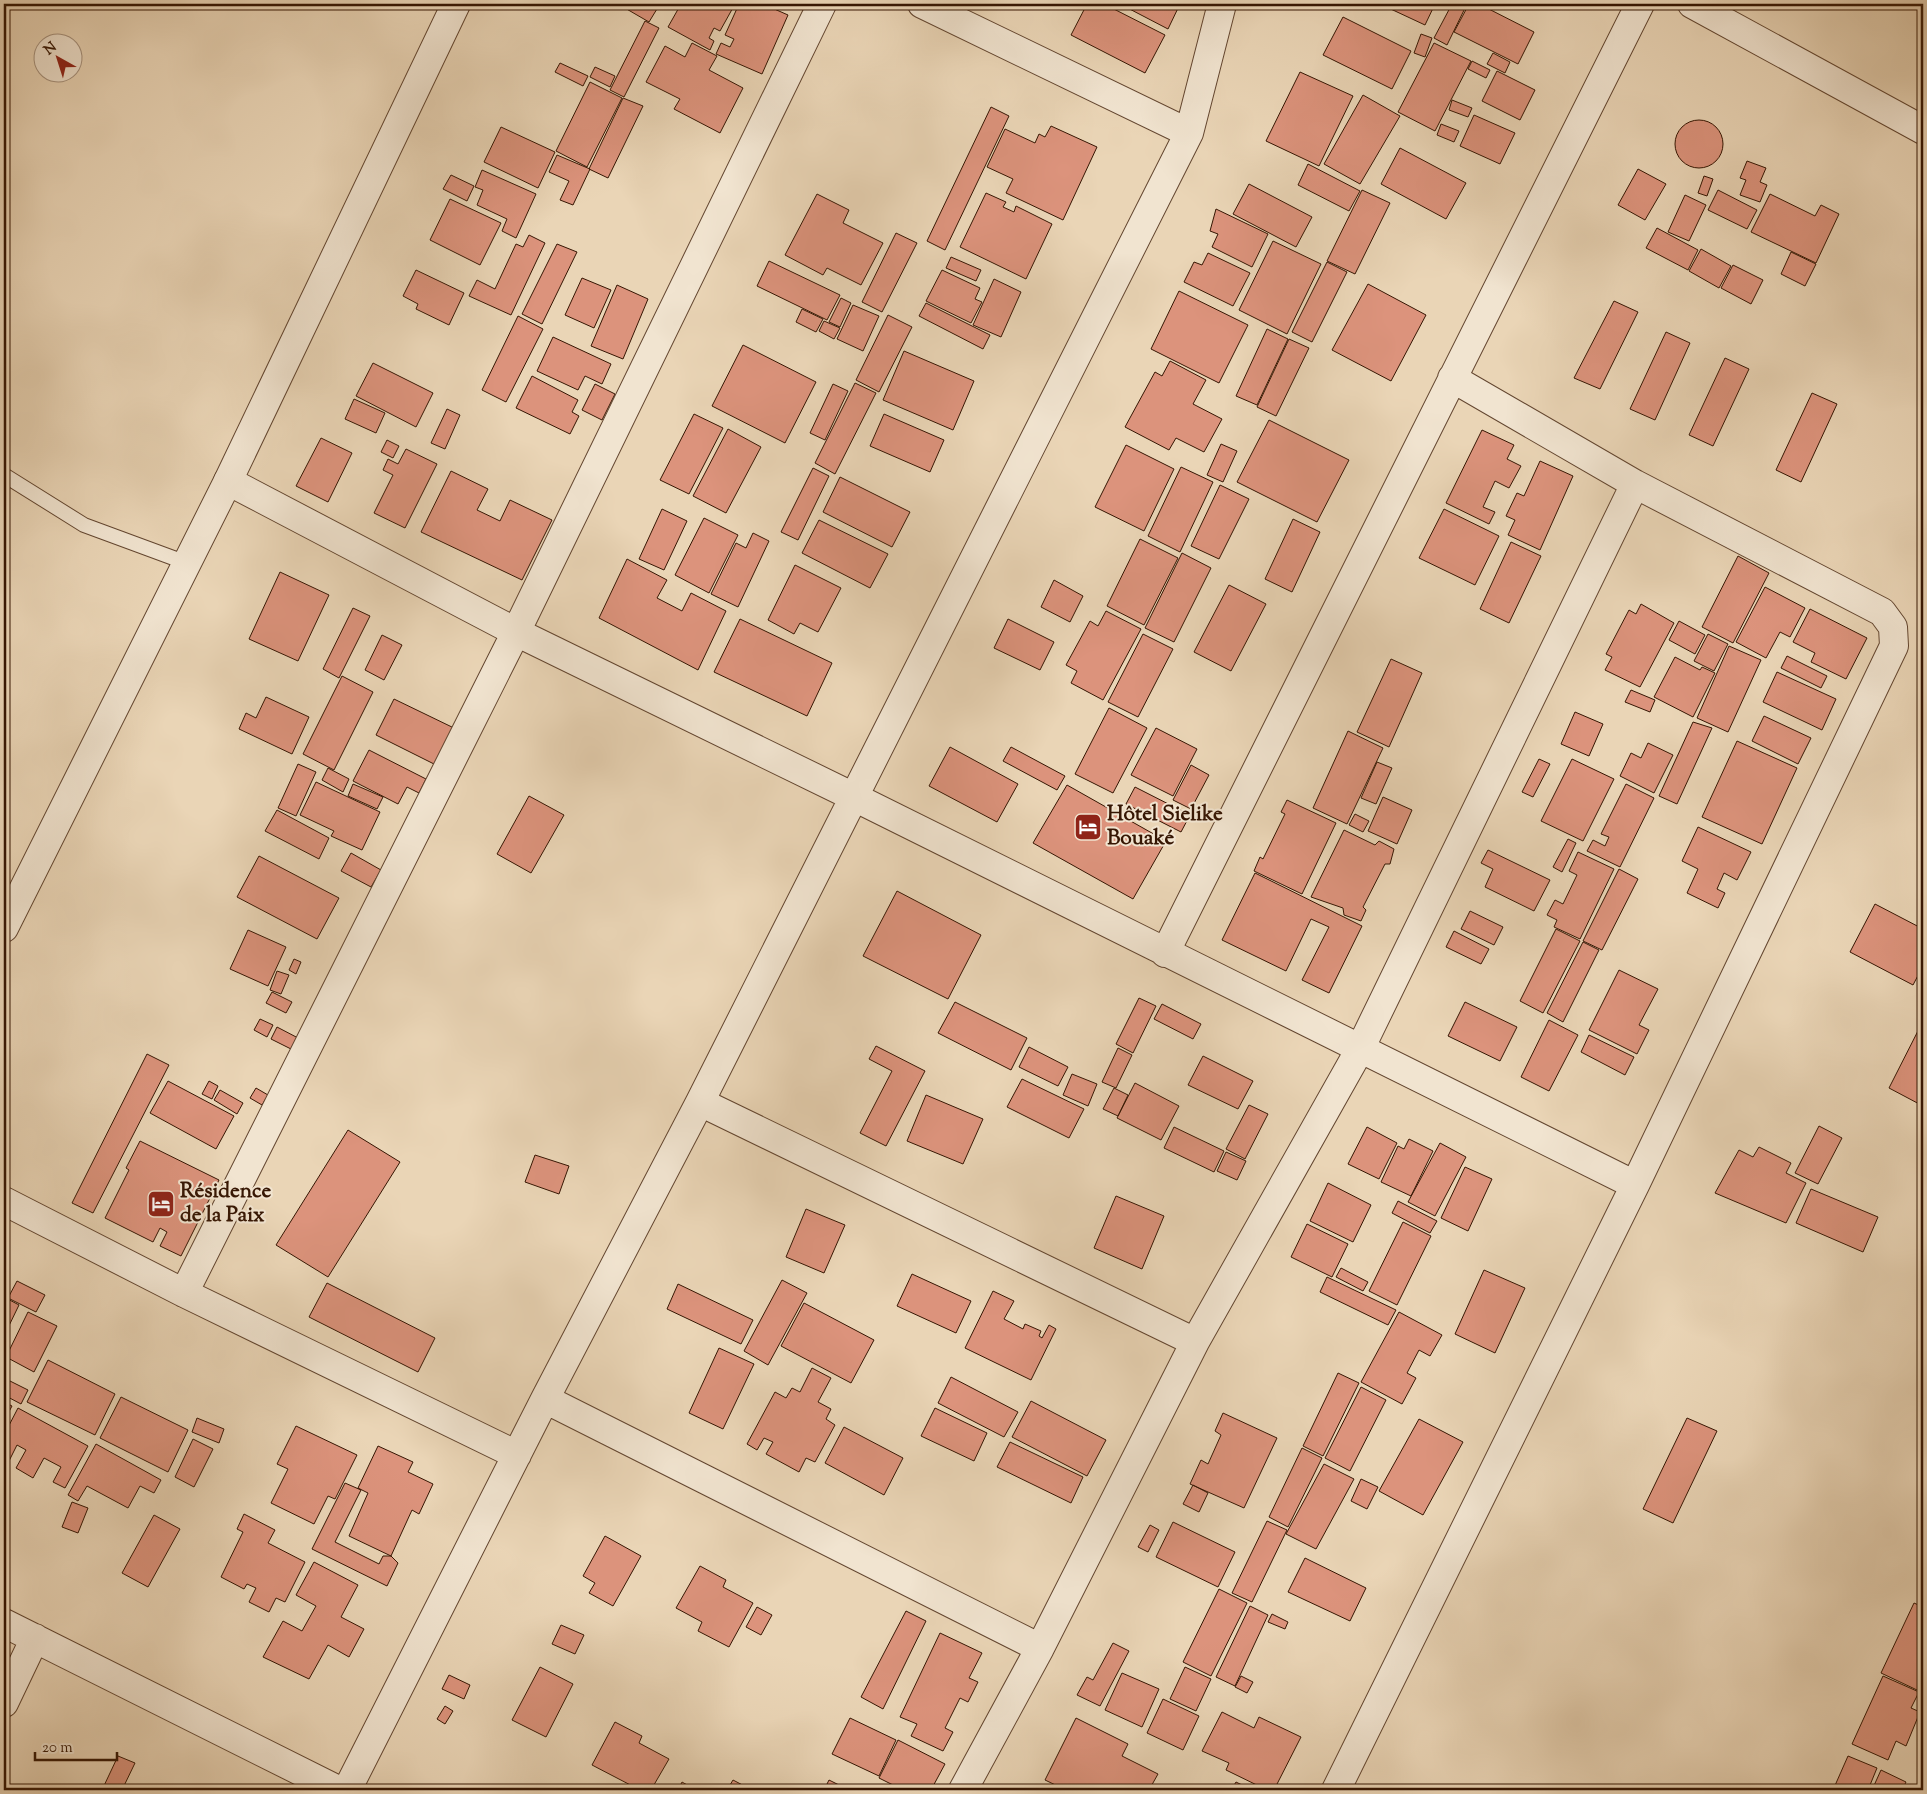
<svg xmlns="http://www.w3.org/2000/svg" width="1927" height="1794" font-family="'Sorts Mill Goudy',serif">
	<rect width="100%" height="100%" fill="#ead5b6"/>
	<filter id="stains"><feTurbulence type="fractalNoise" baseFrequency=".004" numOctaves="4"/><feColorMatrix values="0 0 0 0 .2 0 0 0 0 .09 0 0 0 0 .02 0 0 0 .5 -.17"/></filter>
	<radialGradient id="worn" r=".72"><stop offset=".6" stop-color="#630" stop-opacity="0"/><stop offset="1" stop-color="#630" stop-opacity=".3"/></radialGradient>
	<path fill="#dc937c" stroke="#361603" d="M618,4H660L649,22Z
		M681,4H735L720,31L714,28L709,38L714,41L710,50L668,27Z
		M739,4H763L788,15L762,74L716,54L721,43L730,47L734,39L725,35Z
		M1087,4H1104L1165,35L1145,73L1071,35Z
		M1120,4H1180L1168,29Z
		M1380,4H1435L1425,25Z
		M1452,4H1467L1447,45L1434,38Z
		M1469,4H1479L1534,32L1518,64L1454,32Z
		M1343,17L1411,51L1392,89L1323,55Z
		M645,21L659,28L624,97L610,90Z
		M1421,34L1432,38L1425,57L1414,53Z
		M692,43L717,56L709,70L743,88L720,133L674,109L680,99L646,82L665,46L685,57Z
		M1434,43L1471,61L1435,131L1398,112Z
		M1493,53L1510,62L1505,73L1487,64Z
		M1472,61L1490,70L1486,78L1468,69Z
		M560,63L588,76L583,86L555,72Z
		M595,67L615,76L610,87L590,77Z
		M1497,71L1535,90L1520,120L1482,101Z
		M1300,72L1353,96L1319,166L1266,141Z
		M590,82L622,98L587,167L556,151Z
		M1363,95L1400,116L1360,184L1324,164Z
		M623,98L643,106L608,178L589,169Z
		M1452,100L1472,108L1468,117L1449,110Z
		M991,107L1009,116L945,250L927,241Z
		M1474,115L1515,133L1500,164L1460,146Z
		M1675 144a24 24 0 1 1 48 0a24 24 0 1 1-48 0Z
		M1441,124L1459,131L1454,142L1437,135Z
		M1051,126L1097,147L1063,220L1006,193L1013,179L987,167L1005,129L1035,143L1039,134L1045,137Z
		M501,127L555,152L538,188L484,162Z
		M1400,148L1466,183L1446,219L1381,184Z
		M557,155L590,169L573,205L560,200L569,181L549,172Z
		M1747,161L1766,168L1760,182L1767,185L1760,202L1740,195L1746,180L1740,178Z
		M1308,164L1360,191L1349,211L1298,185Z
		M1638,169L1666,184L1645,220L1618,205Z
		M482,170L536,194L516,238L502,231L507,219L477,205L483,190L475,187Z
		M451,175L474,186L467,201L443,189Z
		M1704,176L1713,179L1707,196L1698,193Z
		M1249,184L1312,217L1296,247L1233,214Z
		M1362,190L1390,203L1355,274L1327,261Z
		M1718,190L1757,210L1747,229L1708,210Z
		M986,193L1006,202L1003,207L1014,212L1016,206L1052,224L1026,279L960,247Z
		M817,194L849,210L843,223L883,243L861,285L827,268L823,275L785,255Z
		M1770,194L1815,216L1821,205L1839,214L1816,263L1751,232Z
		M1685,195L1706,205L1689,241L1668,232Z
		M450,199L501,223L480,265L430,240Z
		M1216,209L1268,234L1252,267L1212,247L1218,234L1210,231Z
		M1657,228L1698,250L1688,270L1646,248Z
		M896,233L917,243L882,312L862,302Z
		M529,235L545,243L511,315L469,296L477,280L495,289L516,244L523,247Z
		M1273,241L1321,264L1287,334L1239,310Z
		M557,244L577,252L542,324L522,314Z
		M1701,249L1731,266L1719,288L1689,271Z
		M1791,252L1816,264L1805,286L1781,274Z
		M1208,253L1250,273L1233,306L1184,282L1194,262L1202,265Z
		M951,257L981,270L976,281L946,268Z
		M769,261L840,295L827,320L757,286Z
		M1327,262L1347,272L1312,342L1292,332Z
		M1733,265L1763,280L1751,304L1721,288Z
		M416,270L464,293L449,325L416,309L418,304L403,296Z
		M942,270L980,288L975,299L982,302L971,323L926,301Z
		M582,278L611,290L594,328L565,315Z
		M994,279L1021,292L1001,337L973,325Z
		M1368,284L1426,315L1391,381L1332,350Z
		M617,285L648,299L623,359L591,346Z
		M1179,291L1248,325L1219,383L1151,349Z
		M841,298L851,303L840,327L829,322Z
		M1614,301L1638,312L1600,389L1574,378Z
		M926,303L990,335L983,349L919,316Z
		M853,305L879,316L863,351L837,339Z
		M802,309L823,319L816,332L796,322Z
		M888,315L912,327L879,392L856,380Z
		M518,316L543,329L506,402L482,390Z
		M824,321L840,328L834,339L819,331Z
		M1267,329L1288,339L1257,405L1236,396Z
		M1666,332L1690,343L1655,420L1630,409Z
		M553,337L611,364L602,384L585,376L578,390L537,371Z
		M1289,339L1309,348L1276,416L1257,407Z
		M743,345L816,382L785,443L712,406Z
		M904,351L974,381L953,430L883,400Z
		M1725,358L1749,369L1713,446L1689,435Z
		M1170,361L1206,380L1193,404L1222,419L1204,452L1176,438L1169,450L1125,427L1155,372L1162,376Z
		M373,363L433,393L416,427L356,396Z
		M532,376L578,400L572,412L579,416L570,434L516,408Z
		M855,383L876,393L835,474L815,463Z
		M595,384L615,394L602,420L582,410Z
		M833,384L848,391L825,440L810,433Z
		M1812,393L1837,404L1801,482L1776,470Z
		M354,399L385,413L376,433L345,419Z
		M447,409L460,415L445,449L431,443Z
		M694,414L723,428L689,494L660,480Z
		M884,414L944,440L930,472L870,446Z
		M1269,420L1349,460L1317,522L1237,482Z
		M728,429L761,447L726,513L693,496Z
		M1482,430L1514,445L1507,459L1521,466L1509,488L1495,481L1483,507L1495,512L1489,524L1446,503Z
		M321,438L352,453L328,502L296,486Z
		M387,440L399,446L393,458L381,452Z
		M1221,444L1237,451L1223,482L1207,475Z
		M1126,445L1174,469L1144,531L1095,507Z
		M406,449L437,464L405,528L374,513L393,475L383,470L388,459L398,464Z
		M1540,461L1573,476L1540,550L1508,535L1515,520L1506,516L1517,493L1524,496Z
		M1181,467L1213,482L1180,552L1148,536Z
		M813,468L829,476L798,540L781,532Z
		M451,471L488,489L477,510L500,521L510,500L552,520L522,580L421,532Z
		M840,477L910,512L892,547L823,512Z
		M1220,485L1249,499L1219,559L1191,546Z
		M662,509L687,521L664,570L639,559Z
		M1444,509L1499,536L1475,585L1419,558Z
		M704,518L738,535L709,593L675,575Z
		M1293,519L1320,532L1292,592L1265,579Z
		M819,520L888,554L870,588L802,553Z
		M753,533L769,541L738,607L711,594L736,543L746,548Z
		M1140,539L1178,558L1144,625L1107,606Z
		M1511,542L1541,556L1509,623L1480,609Z
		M1182,553L1211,568L1174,642L1145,628Z
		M1738,556L1769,573L1733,643L1702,627Z
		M627,559L667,580L657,598L682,611L691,593L726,611L698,670L599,618Z
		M795,565L841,588L818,632L800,623L794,634L768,620Z
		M280,572L329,595L298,661L249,639Z
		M1054,580L1083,596L1070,622L1041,607Z
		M1229,585L1266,604L1231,671L1194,652Z
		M1765,587L1805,608L1790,637L1780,632L1766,658L1736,642Z
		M1641,604L1674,623L1640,687L1605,670L1612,657L1606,654L1629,610L1636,614Z
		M353,608L370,616L339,678L323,669Z
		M1810,609L1867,638L1846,679L1811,662L1815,653L1793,642Z
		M1106,611L1141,629L1103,700L1071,683L1077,671L1066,665L1090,621L1098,626Z
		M740,619L832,663L807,716L714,672Z
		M1008,619L1054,642L1040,670L994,648Z
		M1679,621L1705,635L1695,654L1669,640Z
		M1143,634L1173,649L1138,717L1108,702Z
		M1708,634L1728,644L1714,671L1694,661Z
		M382,635L402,645L384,680L365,670Z
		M1729,646L1761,660L1728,732L1697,718Z
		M1787,656L1827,676L1821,688L1781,668Z
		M1675,657L1700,670L1702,667L1715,673L1693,717L1654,697Z
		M1391,659L1422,673L1389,747L1357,732Z
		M1777,672L1836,699L1822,730L1763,702Z
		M342,676L373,692L334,770L303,754Z
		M1631,690L1655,700L1650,712L1625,702Z
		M266,697L309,717L292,754L239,729L246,713L256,718Z
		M394,699L456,729L438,766L376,735Z
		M1109,708L1147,728L1113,793L1075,774Z
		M1575,712L1603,724L1589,756L1561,744Z
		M1764,716L1811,738L1798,764L1752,741Z
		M1693,722L1712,728L1677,804L1659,796Z
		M1156,728L1197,749L1173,796L1131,775Z
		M1348,731L1383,748L1347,824L1313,808Z
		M1737,741L1797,768L1762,844L1702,817Z
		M1648,743L1673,755L1654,793L1620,776L1631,753L1641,758Z
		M950,747L1018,784L997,822L929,786Z
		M1011,747L1065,776L1057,790L1003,761Z
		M369,750L426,779L419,793L407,787L398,804L353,781Z
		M1539,759L1550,764L1533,797L1522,792Z
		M1572,759L1614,779L1583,841L1541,821Z
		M1377,762L1392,768L1376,804L1361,798Z
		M298,764L316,772L296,816L278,808Z
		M1191,765L1209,775L1191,809L1173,800Z
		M328,768L349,779L343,792L322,780Z
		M316,782L380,812L362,850L331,836L334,831L300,815Z
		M353,784L383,797L377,809L348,796Z
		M1626,784L1654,798L1620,867L1587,851L1593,840L1605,846L1609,837L1601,834Z
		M1067,785L1166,841L1133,899L1033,843Z
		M1135,787L1190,815L1181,832L1126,804Z
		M529,796L564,815L531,873L497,854Z
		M1383,797L1412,810L1397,844L1368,831Z
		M1287,800L1336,823L1302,894L1254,871L1260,857L1263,859L1285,814L1281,812Z
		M277,810L329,838L319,859L265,831Z
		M1355,814L1369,821L1363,832L1349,825Z
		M1698,827L1751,852L1737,880L1724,873L1717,889L1725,893L1718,908L1687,893L1698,869L1682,861Z
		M1344,830L1375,845L1379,841L1394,849L1390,864H1385L1363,907L1366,910L1361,921L1344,915L1343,908L1311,897Z
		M1568,839L1576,843L1562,872L1553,867Z
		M1488,850L1550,880L1534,911L1485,887L1493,869L1481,863Z
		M1578,852L1614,869L1580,939L1554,927L1557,920L1547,915L1555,900L1563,904L1577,875L1569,871Z
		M351,853L381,870L371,887L341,871Z
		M259,856L339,898L317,939L237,897Z
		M1619,869L1638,879L1602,950L1583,941Z
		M1255,873L1362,926L1329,993L1302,980L1329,927L1311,919L1286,971L1222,940Z
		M897,891L981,935L948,999L863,956Z
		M1875,904L1923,929V966L1913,985L1850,952Z
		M1470,911L1503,927L1494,945L1461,929Z
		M1556,929L1580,941L1543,1013L1520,1001Z
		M248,930L286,947L268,986L230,969Z
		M1454,931L1489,949L1481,964L1446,947Z
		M1583,942L1599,950L1563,1022L1547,1013Z
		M294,959L301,962L296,974L289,970Z
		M1619,970L1658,989L1639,1025L1649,1030L1637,1054L1589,1030Z
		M277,971L289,975L281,994L270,990Z
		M272,992L292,1002L286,1013L266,1003Z
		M1139,998L1156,1006L1133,1053L1116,1044Z
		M955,1002L1027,1038L1011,1070L938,1033Z
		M1465,1002L1517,1027L1500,1061L1448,1036Z
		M1162,1004L1201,1024L1193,1039L1154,1019Z
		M260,1019L273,1025L267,1037L254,1030Z
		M1549,1020L1578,1035L1549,1091L1521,1077Z
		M1923,1021V1106L1889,1088Z
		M277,1027L300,1039L293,1050L271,1039Z
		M1589,1035L1634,1057L1625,1075L1581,1052Z
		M876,1046L925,1071L886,1146L860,1133L892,1071L869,1059Z
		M1029,1047L1068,1067L1058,1086L1019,1067Z
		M1118,1048L1132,1055L1116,1088L1102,1082Z
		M147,1054L169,1065L93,1213L72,1203Z
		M1203,1056L1253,1081L1238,1109L1188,1085Z
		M1072,1074L1097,1084L1088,1106L1063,1095Z
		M1022,1079L1084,1109L1069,1138L1007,1107Z
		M168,1081L234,1116L216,1149L150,1113Z
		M209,1081L218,1086L212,1099L202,1094Z
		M1135,1083L1179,1106L1161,1140L1117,1118Z
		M256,1088L268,1095L262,1105L250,1098Z
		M1114,1088L1128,1095L1118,1116L1103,1109Z
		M220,1090L243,1103L237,1114L214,1100Z
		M926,1095L983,1119L963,1164L907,1141Z
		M1249,1105L1268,1114L1245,1159L1226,1149Z
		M1819,1126L1842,1138L1818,1184L1795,1173Z
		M1174,1127L1224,1151L1214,1172L1164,1148Z
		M1367,1127L1397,1143L1379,1179L1348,1164Z
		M348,1130L400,1162L328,1277L276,1245Z
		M1409,1139L1433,1151L1411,1196L1381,1182L1398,1146L1404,1149Z
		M140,1141L219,1180L181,1256L160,1246L167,1232L160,1228L153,1242L105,1218L129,1170L126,1168Z
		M1440,1143L1466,1157L1435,1216L1408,1202Z
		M1759,1147L1791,1163L1786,1173L1806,1183L1786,1223L1715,1193L1739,1150L1753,1157Z
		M1226,1152L1246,1161L1237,1180L1217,1171Z
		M535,1155L569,1166L559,1194L525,1182Z
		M1465,1167L1492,1179L1468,1231L1441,1218Z
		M1328,1183L1371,1205L1353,1242L1310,1221Z
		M1811,1189L1878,1217L1863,1252L1796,1223Z
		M1116,1196L1164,1216L1142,1269L1094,1248Z
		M1398,1201L1437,1221L1430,1233L1392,1213Z
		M806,1209L845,1225L824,1273L786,1257Z
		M1403,1222L1431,1236L1397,1305L1369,1291Z
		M1307,1224L1348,1244L1332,1277L1291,1257Z
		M1341,1268L1368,1282L1363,1291L1336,1277Z
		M1484,1270L1525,1288L1495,1353L1455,1334Z
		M912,1274L971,1301L956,1333L897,1306Z
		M1327,1277L1396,1310L1388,1325L1320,1292Z
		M782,1280L807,1293L768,1365L744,1351Z
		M17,1281L45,1295L36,1312L8,1298Z
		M327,1283L435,1338L418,1372L309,1317Z
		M678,1284L753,1320L741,1344L667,1309Z
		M993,1291L1014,1301L1004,1319L1023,1329L1025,1324L1041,1331L1039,1336L1042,1338L1049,1325L1056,1329L1031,1380L965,1348Z
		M4,1297L19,1305L4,1336Z
		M804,1303L874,1340L851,1383L781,1346Z
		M28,1312L57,1326L34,1372L6,1357Z
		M1399,1312L1442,1335L1430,1356L1419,1350L1407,1373L1416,1378L1402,1404L1361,1382Z
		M719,1348L754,1364L723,1429L689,1413Z
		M48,1360L115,1394L95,1435L27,1402Z
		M812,1368L831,1378L818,1402L831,1409L826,1419L835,1425L815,1462L806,1458L799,1472L766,1454L773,1442L764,1438L757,1450L747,1444L775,1392L786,1398L792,1388L800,1392Z
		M1338,1373L1359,1383L1323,1456L1303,1446Z
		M951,1377L1018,1412L1004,1437L938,1403Z
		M4,1378L28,1390L21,1404L4,1395Z
		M1361,1387L1386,1400L1350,1471L1325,1458Z
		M121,1397L188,1430L168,1472L100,1438Z
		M1031,1401L1106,1440L1087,1476L1012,1437Z
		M4,1402L12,1406L4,1421Z
		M18,1408L88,1446L65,1488L53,1482L61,1467L44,1458L33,1478L16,1468L26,1450L17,1445L8,1463L4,1461V1435Z
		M935,1408L987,1433L974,1461L921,1436Z
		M1223,1413L1277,1438L1244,1508L1190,1484L1201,1460L1208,1464L1221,1435L1215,1431Z
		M197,1418L224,1429L219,1443L192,1432Z
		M1687,1418L1717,1431L1673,1523L1643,1509Z
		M1419,1419L1463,1442L1423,1515L1379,1491Z
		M296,1426L357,1455L335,1499L328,1496L314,1524L271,1503L288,1469L277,1464Z
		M844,1427L903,1458L884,1495L825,1463Z
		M193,1439L213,1449L194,1487L175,1477Z
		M1010,1442L1083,1477L1071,1503L997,1467Z
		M96,1444L161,1480L154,1493L140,1486L128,1508L87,1486L78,1501L68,1495Z
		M378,1446L413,1462L408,1472L433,1484L419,1514L412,1510L391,1556L349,1536L368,1493L358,1488Z
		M1302,1448L1322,1458L1288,1527L1269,1517Z
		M1324,1464L1354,1479L1316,1549L1286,1534Z
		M1361,1479L1378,1487L1367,1509L1351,1501Z
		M345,1483L361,1490L335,1542L379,1564L383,1556H391L398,1563L387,1586L312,1549Z
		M1193,1485L1208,1493L1199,1512L1183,1504Z
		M72,1502L88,1508L78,1533L62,1527Z
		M244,1514L275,1530L268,1543L305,1562L285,1602L276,1598L269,1612L249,1602L256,1588L247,1584L244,1589L221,1577L243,1532L237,1529Z
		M154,1515L180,1529L148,1587L122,1573Z
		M1267,1521L1287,1530L1252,1602L1232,1593Z
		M1173,1522L1235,1552L1218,1587L1156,1557Z
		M1150,1525L1159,1530L1148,1552L1138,1547Z
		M605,1536L641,1556L613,1606L589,1593L595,1583L583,1576Z
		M1305,1558L1366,1588L1350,1621L1288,1592Z
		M314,1562L358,1585L341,1617L364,1629L349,1657L328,1645L309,1679L263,1657L283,1621L302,1631L316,1606L296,1595Z
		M700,1566L726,1580L723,1587L753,1603L729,1647L698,1631L702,1622L676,1608Z
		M1219,1589L1247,1603L1211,1676L1183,1662Z
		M1914,1603L1923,1607V1676L1917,1690L1881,1673Z
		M1250,1606L1268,1615L1235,1686L1216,1677Z
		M757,1607L772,1615L761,1635L746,1627Z
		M906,1611L926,1621L883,1709L861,1697Z
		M1272,1614L1288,1622L1285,1629L1268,1622Z
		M561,1625L584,1635L575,1654L552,1644Z
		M940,1633L982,1653L969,1678L978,1682L968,1702L960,1698L945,1728L953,1732L943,1751L911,1736L917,1724L900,1717Z
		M1113,1643L1129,1651L1100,1706L1077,1695L1087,1677L1093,1680Z
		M540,1667L573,1684L546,1737L512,1720Z
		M1185,1667L1211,1679L1196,1711L1170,1699Z
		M1122,1673L1159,1689L1142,1727L1105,1710Z
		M449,1675L470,1685L464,1699L442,1689Z
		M1241,1676L1253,1682L1247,1693L1235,1687Z
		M1883,1676L1919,1692L1911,1708L1920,1712L1906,1746L1896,1741L1888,1760L1852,1744Z
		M1163,1699L1199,1716L1183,1750L1147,1733Z
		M445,1706L453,1711L445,1724L437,1719Z
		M1222,1712L1254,1728L1259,1717L1301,1737L1274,1790H1267L1226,1770L1229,1763L1202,1751Z
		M850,1718L896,1740L879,1776L832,1754Z
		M1076,1718L1128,1744L1122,1756L1158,1774L1149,1790H1098L1092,1788L1091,1790H1066L1045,1780Z
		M615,1722L642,1736L639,1743L669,1759L651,1790H640L592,1765Z
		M898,1740L945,1764L931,1790H903L879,1778Z
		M118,1756L135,1763L122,1790H102Z
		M1848,1756L1877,1768L1868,1790H1833Z
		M1881,1770L1906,1782L1902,1790H1872Z
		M733,1780L752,1790H727Z
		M829,1780L849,1790H824Z
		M682,1782L696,1790H678Z
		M1236,1782L1252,1790H1231Z"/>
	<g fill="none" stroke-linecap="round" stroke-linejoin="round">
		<g stroke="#634630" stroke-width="16">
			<path id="service" d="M4,475L84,525L187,563"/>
		</g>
		<g stroke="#634630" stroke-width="30">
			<path id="minor" d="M922,4L1189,133
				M1692,4L1923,130
				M228,481L516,632L854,797L1635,1185
				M1165,953L1640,4
				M700,1102L1195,1342
				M4,1201L184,1293L517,1455
				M184,1293L516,632L822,4
				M545,1399L1040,1648
				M4,1623L338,1790
				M4,1703L35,1638
				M347,1790L545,1399L700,1102L1189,133L1222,4
				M963,1790L1040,1648L1195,1342L1360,1049L1635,484
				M1336,1790L1635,1185L1894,646L1893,627L1882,612L1635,484L1452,378"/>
		</g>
		<g stroke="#634630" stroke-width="30">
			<path id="tertiary" d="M4,928L228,481L456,4"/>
		</g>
		<use href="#service" stroke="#f1e4d0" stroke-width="14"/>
		<use href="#minor" stroke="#f1e4d0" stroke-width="28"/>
		<use href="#tertiary" stroke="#f1e4d0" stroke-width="28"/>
	</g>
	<defs>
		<g id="hotel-square" transform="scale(1.4375)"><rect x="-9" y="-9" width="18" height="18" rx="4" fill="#8f2418" stroke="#f1e4d0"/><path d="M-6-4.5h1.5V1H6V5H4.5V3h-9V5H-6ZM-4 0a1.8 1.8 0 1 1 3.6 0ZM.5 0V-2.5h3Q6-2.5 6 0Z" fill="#fff"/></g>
	</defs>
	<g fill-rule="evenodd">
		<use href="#hotel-square" x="1088" y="827"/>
		<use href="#hotel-square" x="161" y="1204"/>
	</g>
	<g text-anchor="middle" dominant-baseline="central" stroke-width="4" stroke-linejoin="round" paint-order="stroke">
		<g font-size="21" font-weight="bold" fill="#361603" stroke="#f1e4d0" text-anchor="start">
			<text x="1107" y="815">Hôtel Sielike<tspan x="1107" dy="24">Bouaké</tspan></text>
			<text x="180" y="1192">Résidence<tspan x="180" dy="24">de la Paix</tspan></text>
		</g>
	</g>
	<rect width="1927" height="1794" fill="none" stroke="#ead5b6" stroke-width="20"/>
	<rect x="5" y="5" width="1917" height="1784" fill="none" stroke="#361603" stroke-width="2.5"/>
	<rect x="10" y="10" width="1907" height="1774" fill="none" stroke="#361603"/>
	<g transform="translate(58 58) rotate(321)"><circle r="24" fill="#f1e4d0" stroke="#a6927e"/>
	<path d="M0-4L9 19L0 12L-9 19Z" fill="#8f2418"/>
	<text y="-8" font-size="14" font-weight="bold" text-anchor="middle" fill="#361603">N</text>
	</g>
	<path d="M35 1752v8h82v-8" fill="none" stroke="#361603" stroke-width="2.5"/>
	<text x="42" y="1752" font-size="15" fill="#361603" stroke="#f1e4d0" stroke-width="4" paint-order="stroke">20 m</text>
	<rect width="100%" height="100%" filter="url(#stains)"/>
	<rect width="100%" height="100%" fill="url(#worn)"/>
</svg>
